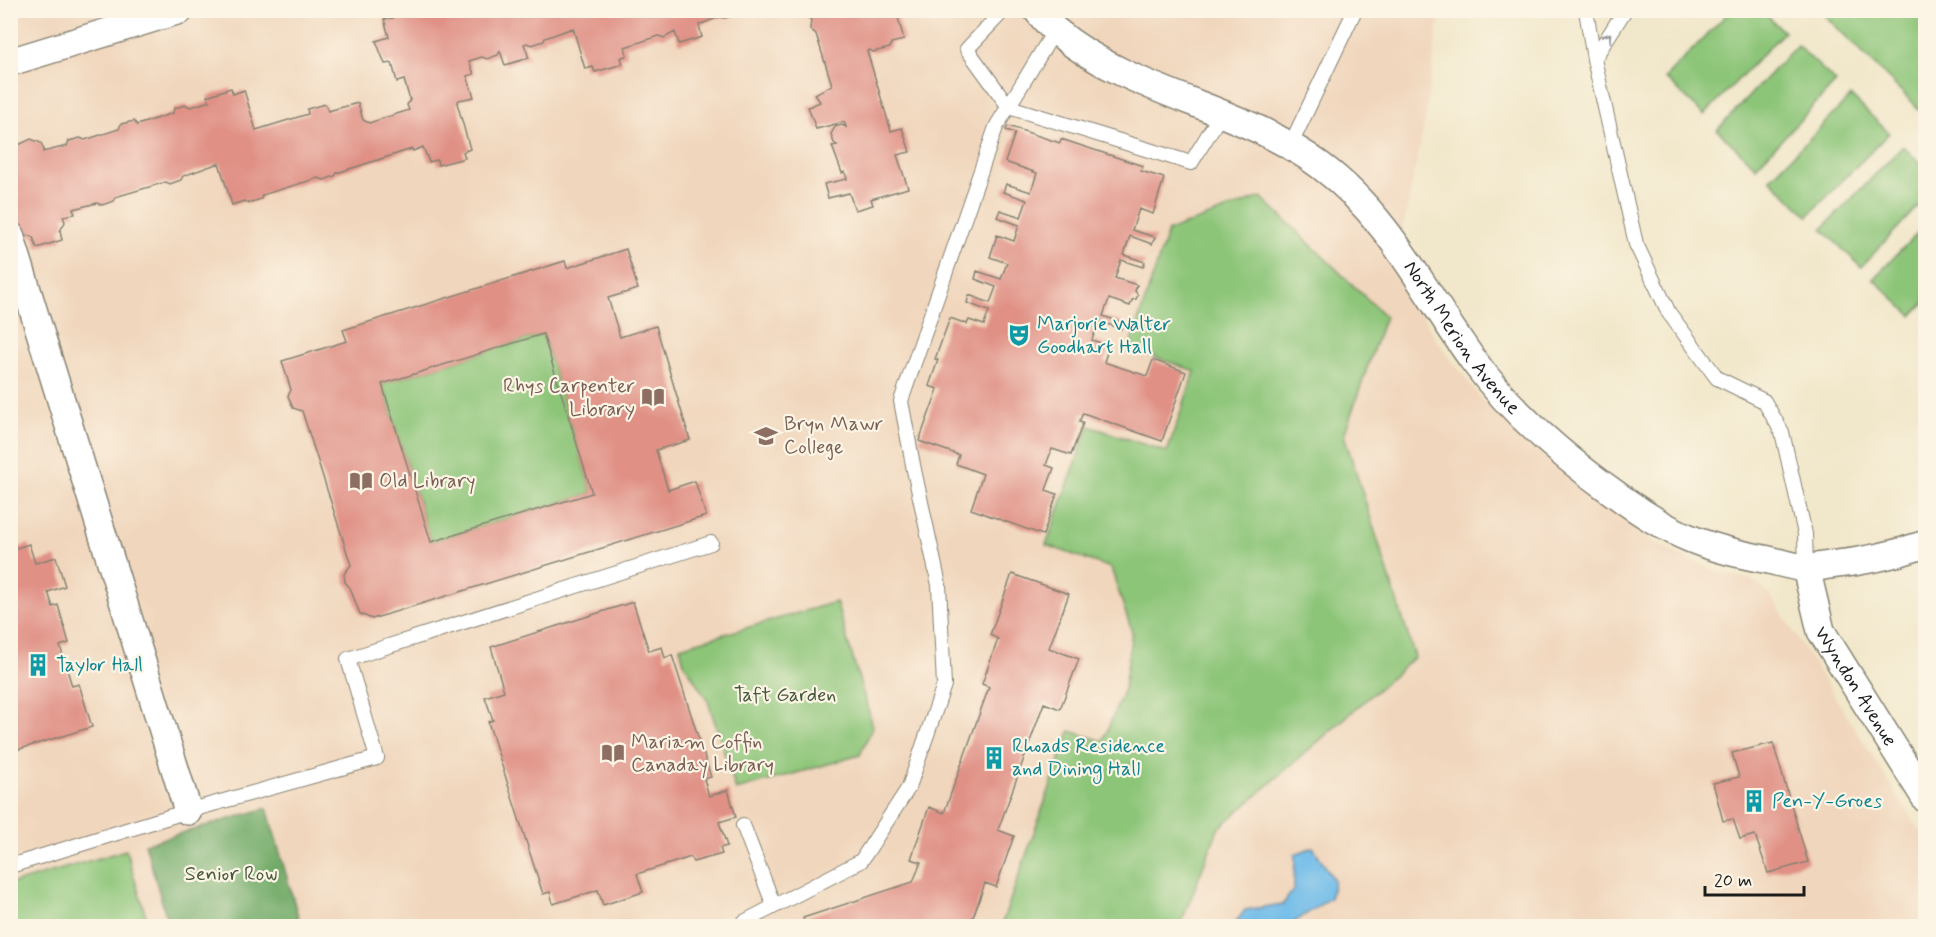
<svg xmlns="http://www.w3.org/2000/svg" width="1936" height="937" font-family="Mynerve,sans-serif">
	<rect width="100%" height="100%" fill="#fcf5e5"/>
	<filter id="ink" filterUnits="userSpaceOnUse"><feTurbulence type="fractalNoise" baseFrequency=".0167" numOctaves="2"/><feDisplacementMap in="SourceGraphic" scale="12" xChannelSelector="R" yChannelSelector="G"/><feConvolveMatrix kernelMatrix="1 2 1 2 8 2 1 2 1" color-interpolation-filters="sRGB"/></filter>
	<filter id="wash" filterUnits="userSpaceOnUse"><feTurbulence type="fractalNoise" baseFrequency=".008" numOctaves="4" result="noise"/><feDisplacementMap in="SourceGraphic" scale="24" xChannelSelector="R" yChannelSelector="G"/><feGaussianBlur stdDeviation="1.35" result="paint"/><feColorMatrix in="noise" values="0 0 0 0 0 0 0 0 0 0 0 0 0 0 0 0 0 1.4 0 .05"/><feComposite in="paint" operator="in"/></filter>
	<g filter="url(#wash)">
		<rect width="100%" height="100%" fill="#f1e7ca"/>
		<path fill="#f0d6bc" d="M10,11H1440L1424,127L1395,265L1434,337L1483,401L1560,470L1652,542L1715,571L1750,579L1769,593L1925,839V926H11Z"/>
		<path fill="#8cc578" stroke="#54704a" stroke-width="1.5" d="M1731,10L1762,11L1784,32L1704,115L1665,78Z
			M1820,11H1925V115Z
			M1797,45L1836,82L1756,167L1717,130Z
			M1851,96L1889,133L1808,216L1770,179Z
			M1903,146L1925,168V199L1861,267L1822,229Z
			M1261,197L1385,316L1344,435L1415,657L1218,829L1180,926H1001L1070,731L1103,741L1124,689L1132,632L1111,568L1046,545L1089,426L1167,452L1195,371L1129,348L1168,231Z
			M1925,225V302L1912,316L1873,279Z
			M543,334L592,493L431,542L382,384Z
			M836,602L873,726L860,755L736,790L708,701L684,663L680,647Z
			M126,850L149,926H11V884Z"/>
		<path fill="#71aa68" stroke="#466342" stroke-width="1.5" d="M267,808L301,926H169L145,844Z"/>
		<path fill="#70bce9" stroke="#466c82" stroke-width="1.5" d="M1313,847L1334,880L1330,898L1293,923L1294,926H1233L1245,910L1283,904L1294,889L1295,854Z"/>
		<g id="blocks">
			<path fill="#e09085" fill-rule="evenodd" d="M396,10H428L430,15L447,10H736L732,16L725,18L719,17L699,25L702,37L679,44L675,32L664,38L659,36L625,47L627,55L621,58L623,64L595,72L593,67L585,69L573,28L545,38L544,41L532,45L527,43L524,44L529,58L505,65L500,51L498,55L487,59L482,57L469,61L474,74L467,76L474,97L459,100L457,103L470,149L463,152L465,158L438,165L437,160L429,162L423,147L413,151L412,149L337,173L335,176L324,180L318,178L262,195L261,199L249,203L244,201L232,205L219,163L183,176L181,180L170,184L166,182L115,197L114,201L102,205L97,203L73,209L75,214L63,216L65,222L60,231L62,240L37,248L33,237L28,235L10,240V152L13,151L12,148L31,139L41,143L44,150L43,152L67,146L69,141L80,138L85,140L119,129L121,124L134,121L137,125L173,113L174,108L186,105L191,107L210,101L207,96L231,88L233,94L244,90L256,130L308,114L307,109L325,104L328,111L358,103L363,120L369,123L409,110L407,105L410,100L404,80L397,82L392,63L385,64L376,41L389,37L384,19L393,18L391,12Z
				M801,10H896L904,40L891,43L890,48L873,52L870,50L867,51L891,131L902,128L910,152L897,155L908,188L871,199L873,205L855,210L849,193L828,198L824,184L847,179L845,172L842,173L832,146L837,145L834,143L831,134L835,127L842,125L846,127L844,122L816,129L808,107L820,102L815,94L832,85L816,34L810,29L811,20Z
				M1008,126L1060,143L1061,139L1143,166L1141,171L1164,178L1153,214L1139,209L1132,230L1155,237L1152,244L1130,236L1124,255L1145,262L1143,267L1121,260L1115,278L1137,285L1135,291L1138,295L1136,299L1132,300L1130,306L1109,299L1103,316L1124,323L1121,329L1099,321L1092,340L1109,346L1104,362L1147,376L1153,360L1186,372L1162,441L1083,413L1079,422L1083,423L1071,455L1052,449L1046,465L1054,468L1046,490L1057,494L1043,535L971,509L983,474L956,464L959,455L919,441L938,389L929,386L938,360L935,359L950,318L967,324L969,320L984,325L989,311L967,303L969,295L990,303L996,287L975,279L977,271L1001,279L1007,263L990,257L997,235L1014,241L1019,225L997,217L1000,210L1021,217L1027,200L1003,192L1006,184L1031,192L1037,173L1005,162L1015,133L1006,130Z
				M626,249L638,289L608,298L620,337L656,326L690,440L656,450L668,490L695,481L706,516L372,619L360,614L350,588L345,582L344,574L351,565L302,411L293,408L288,396L291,390L282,361L347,341L343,330L565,261L567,268ZM543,334L592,493L431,542L382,384Z
				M29,544L35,563L56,557L65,586L48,592L53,607L58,605L69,643L60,646L72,686L79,684L92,727L10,752V550Z
				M1012,574L1069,594L1049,648L1079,659L1060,709L1044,703L998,830L1014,836L996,887L985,883L970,926H806L803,918L913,882L921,862L911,859L929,807L944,813L989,687L982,684L998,639L990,635Z
				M633,602L649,651L662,647L665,658L672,655L711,777L704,779L709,796L728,790L736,817L719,822L727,846L720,848L722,854L693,862L691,857L637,874L643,892L603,905L598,890L553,904L550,892L543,894L488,722L493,720L485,697L504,691L491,647Z
				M1773,743L1808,862L1768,873L1755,835L1740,839L1733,819L1723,821L1713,783L1739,777L1732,753Z"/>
		</g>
	</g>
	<g filter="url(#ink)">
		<use href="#blocks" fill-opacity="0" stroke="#868273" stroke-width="1.5"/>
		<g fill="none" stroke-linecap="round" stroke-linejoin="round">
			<g stroke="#868273" stroke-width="16">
				<path id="lane" d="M1004,10L967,49L1009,107L1191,163L1221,114
					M1586,10L1594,59L1625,10
					M1594,59L1636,244L1669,313L1717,378L1764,401L1782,432L1805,534L1806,568
					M1290,146L1355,10
					M743,825L774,906
					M10,866L188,811L377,758L348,659L711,543
					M744,922L861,861L909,787L944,685L939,585L914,470L901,401L996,127L1055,30"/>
			</g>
			<g stroke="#868273" stroke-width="30">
				<g id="street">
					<path id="s1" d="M1037,10C1043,17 1049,25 1056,31C1133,95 1241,106 1321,166C1389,216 1425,294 1473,360C1511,412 1562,456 1614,493C1637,510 1662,527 1689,538C1715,549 1742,555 1769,560C1781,563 1794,567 1807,568C1814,568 1822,566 1829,565C1862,562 1894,555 1926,544"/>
					<path d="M10,62L180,10"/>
					<path d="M10,235L188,811"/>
					<path id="s2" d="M1806,568L1821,631L1926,799"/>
				</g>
			</g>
			<use href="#lane" stroke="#fff" stroke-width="14"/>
			<use href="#street" stroke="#fff" stroke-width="27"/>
		</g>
		<defs><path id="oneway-chevron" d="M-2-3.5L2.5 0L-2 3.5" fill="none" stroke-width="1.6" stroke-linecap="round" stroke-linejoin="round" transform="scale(1.5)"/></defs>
		<use stroke="#999" href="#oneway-chevron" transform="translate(1608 37) rotate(-57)"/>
	</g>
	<defs>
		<g id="theatre-bare" transform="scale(1.8)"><path d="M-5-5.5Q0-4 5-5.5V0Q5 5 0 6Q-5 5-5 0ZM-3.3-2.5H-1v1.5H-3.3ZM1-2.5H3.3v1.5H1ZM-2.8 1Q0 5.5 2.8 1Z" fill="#0f9aa8" stroke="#fcf5e5" stroke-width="2.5" paint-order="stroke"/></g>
		<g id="library-bare" transform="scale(1.8)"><path d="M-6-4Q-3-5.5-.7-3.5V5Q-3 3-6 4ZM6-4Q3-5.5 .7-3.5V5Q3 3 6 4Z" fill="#8d6e63" stroke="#fcf5e5" stroke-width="2.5" paint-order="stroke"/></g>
		<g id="university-bare" transform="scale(1.8)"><path d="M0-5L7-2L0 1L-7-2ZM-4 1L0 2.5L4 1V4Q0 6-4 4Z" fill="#8d6e63" stroke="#fcf5e5" stroke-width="2.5" paint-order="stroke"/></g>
		<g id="building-bare" transform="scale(1.8)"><path d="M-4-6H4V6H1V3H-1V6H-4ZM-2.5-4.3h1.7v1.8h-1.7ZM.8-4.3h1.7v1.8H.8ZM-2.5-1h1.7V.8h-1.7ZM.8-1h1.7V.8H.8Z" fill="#0f9aa8" stroke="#fcf5e5" stroke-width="2.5" paint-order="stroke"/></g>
	</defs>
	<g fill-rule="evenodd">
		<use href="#theatre-bare" x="1019" y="335"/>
		<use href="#library-bare" x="653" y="397"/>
		<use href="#university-bare" x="766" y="436"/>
		<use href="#library-bare" x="361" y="481"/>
		<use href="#building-bare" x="38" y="665"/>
		<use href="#library-bare" x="613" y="753"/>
		<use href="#building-bare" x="994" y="758"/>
		<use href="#building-bare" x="1754" y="801"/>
	</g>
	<g text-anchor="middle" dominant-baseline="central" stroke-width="4.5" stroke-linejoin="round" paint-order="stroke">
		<g font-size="20" fill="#0d838f" stroke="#fcf5e5" text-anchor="start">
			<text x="1037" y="324">Marjorie Walter<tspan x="1037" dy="23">Goodhart Hall</tspan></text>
			<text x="56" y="665">Taylor Hall</text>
			<text x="1012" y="746">Rhoads Residence<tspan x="1012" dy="23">and Dining Hall</tspan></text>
			<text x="1772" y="801">Pen-Y-Groes</text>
		</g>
		<g font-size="20" fill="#1c1c1c" stroke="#fcf5e5">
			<text stroke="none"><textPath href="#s1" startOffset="550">North Merion Avenue</textPath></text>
			<text stroke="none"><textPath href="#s2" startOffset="130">Wyndon Avenue</textPath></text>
		</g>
		<g font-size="20" fill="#785e54" stroke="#fcf5e5" text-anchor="start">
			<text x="635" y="386" text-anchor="end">Rhys Carpenter<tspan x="635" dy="23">Library</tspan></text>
			<text x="784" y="424">Bryn Mawr<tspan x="784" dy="23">College</tspan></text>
			<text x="379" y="481">Old Library</text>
			<text x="631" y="742">Mariam Coffin<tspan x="631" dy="23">Canaday Library</tspan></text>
		</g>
		<g font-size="20" fill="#43573c" stroke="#fcf5e5">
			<text x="785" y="695">Taft Garden</text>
			<text x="231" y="874">Senior Row</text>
		</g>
	</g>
	<rect width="1936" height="937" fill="none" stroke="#fcf5e5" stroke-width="36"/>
	<path d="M1705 886v9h99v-9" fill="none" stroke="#1c1c1c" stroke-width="3"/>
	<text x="1714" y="886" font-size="18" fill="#1c1c1c" stroke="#fcf5e5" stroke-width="4.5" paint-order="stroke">20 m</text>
</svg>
